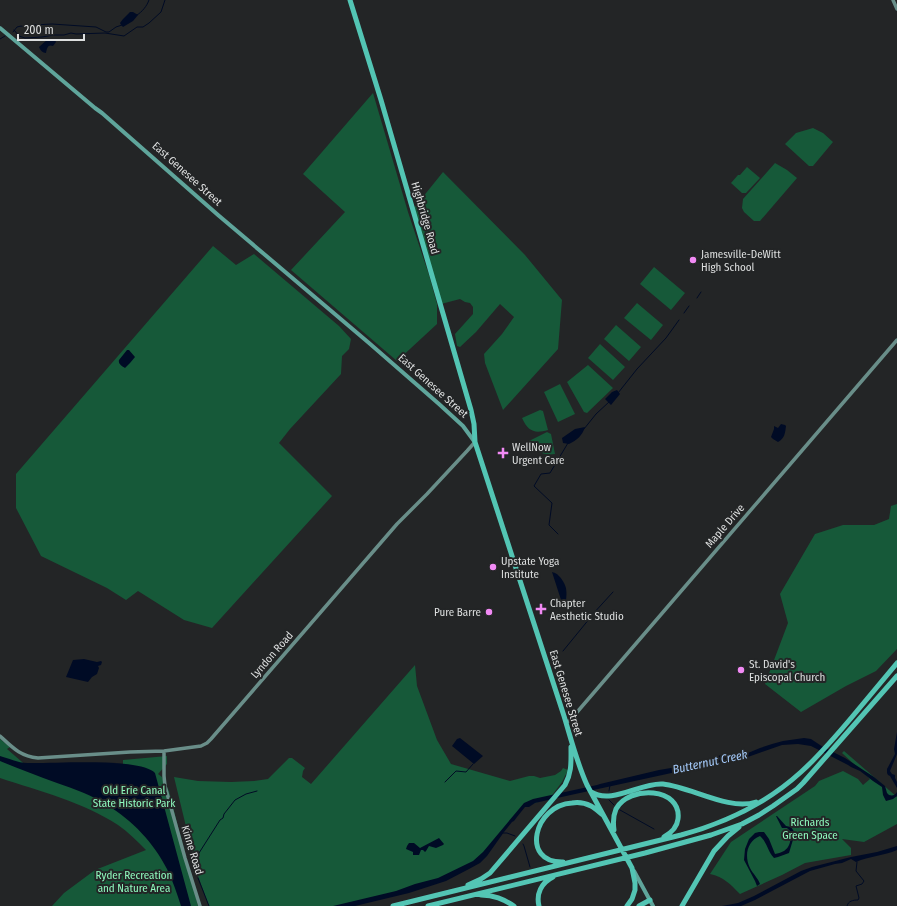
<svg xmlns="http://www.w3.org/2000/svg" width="897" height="906" font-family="'Fira Sans Condensed',sans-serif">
	<rect width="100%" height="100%" fill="#232526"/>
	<path fill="#165939" d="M373,93L408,212L429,275L437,304V324L397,361L291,270L345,212L303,174Z
		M813,128L823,133L833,142L813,166H809L785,144L796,133Z
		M775,163L787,170L797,178L760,221H754L744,212L742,208L743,199Z
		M747,167L760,178L746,193H742L731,183L738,175H740Z
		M443,172L525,255L562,300L558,349L503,410L485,363L484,354L502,334L514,317L500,304L476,332L460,347L457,346L455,334L473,314V307L470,303L465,302L460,299L441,304L414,208Z
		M213,246L236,265L254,254L339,326L351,339L349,349L342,356L341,374L290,429L279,443L332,496L212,628L184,620L138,591L126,600L107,588L41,556L16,508V474Z
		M654,267L685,293L671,310L640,284Z
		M637,303L663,325L651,340L624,318Z
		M616,325L641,347L629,361L604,339Z
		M600,344L625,367L613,380L588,358Z
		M588,365L613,388L587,413L584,412L567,382Z
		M560,384L575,414L558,422L544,392Z
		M540,410L543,411L548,430C534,434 528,431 522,418Z
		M547,432L551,434L555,454C543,456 534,451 529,441Z
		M897,504V649L876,671L846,686L801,712L765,684L788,623L780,594L815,534L843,525H874L889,519L891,506Z
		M415,665L417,686L437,740L451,764L510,781L529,776H534L540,778L555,775L561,771L563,768L568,770L562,782L550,798L523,807L479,859L445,878L346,906H209L198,876L174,777L198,781L231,782L254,781L268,779L289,758H292L305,768L303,771L302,777L311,784Z
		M0,739L10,747L7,749L29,768L123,765V760L167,756V764L158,774L162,777L169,791L198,906H52L64,893L95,870L146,850C137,841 128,832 118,825C83,802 39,791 0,778Z
		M844,751L897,797V824L864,842L842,839L851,848V855L805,863L782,875L740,894C730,884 724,877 710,874L731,842L815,786L819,781L843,771L858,779L863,785L870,779L842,753Z"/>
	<path fill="#000b25" d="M130,12H133L138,15L133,21L123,27L121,25L120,23L123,19Z
		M48,39L55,40L56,42L53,46C48,44 47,48 46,53C43,53 40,50 39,47Z
		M127,350H129L135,357L130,363L125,368C122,366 118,364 119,360Z
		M617,390L620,394L611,405L605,399L612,392Z
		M781,424L785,425L786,426C785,433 785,438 778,442L773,439L771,437L774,429V426L778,428Z
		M585,427C582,436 577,440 569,444L563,443L562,438L575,429Z
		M552,572C556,573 557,574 560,577C567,586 567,590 566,601L562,603Z
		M84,659L97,662L101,661L102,662L101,665L98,666L99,668L97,674L92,677L88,682L66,677L73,660Z
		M897,732V754L890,771L892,774L895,775V778L897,782V788L890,776L888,775L887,773V769L895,754L894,749Z
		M460,738L483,756L474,764L452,746L457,739Z
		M804,738L811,739L823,747L845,758L874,777L885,786L887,793L889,795C893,796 895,795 897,792V796L893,799L886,801L883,795L882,787L873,781L860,771L851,767L848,765L811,746L798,744L782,745L745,758L722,762L598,789L548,800L535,803L529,807H525L517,817L514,821L512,822L504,832L487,856L480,863L469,869L446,881L409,893L355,906H333L396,891L415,884L438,878L473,861L483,852L524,803L533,799L597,785L600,784L659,770L695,764L724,754L748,753L760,748L772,744L783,741Z
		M0,756C8,758 18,763 27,763C51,764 140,757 155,773L191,906H181C177,894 173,881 167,869C154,843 132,820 107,805C92,795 74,789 57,783C38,776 19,769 0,761Z
		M776,816H777L786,826L791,827L795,833L789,853L778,857L774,858C768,852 767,842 760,836C747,841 744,856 750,868C753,874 758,878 760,884L757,886L755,881L744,860L745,849L749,839L755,833L759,832H764L769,839L775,854C788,852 791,845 791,832L787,828H782Z
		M439,838L444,844L443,845L436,848L429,846L426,851L425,852L423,850H421L419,855H413V852L406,849L407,846L409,843H414L420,848Z
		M897,846V850C884,856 869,856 856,862L851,859L842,863L835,864L810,871L755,900L741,906H722L738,903L754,896L801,871L812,867L851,857L877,852Z"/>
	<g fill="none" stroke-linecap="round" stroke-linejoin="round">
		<path stroke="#000b25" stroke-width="1" d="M137,15C142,12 147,6 149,0
			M14,30L19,36L25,38L42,37L54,35H64L71,33L76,34L105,33L124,36L137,27H143L149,23L161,12L165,0
			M13,32L17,27L21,26L25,27L33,25L52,24L96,27L106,32H109L116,27L122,25
			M0,39L5,36
			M697,298L701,292
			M684,313L689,306
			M618,393L637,369L666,338L679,320
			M584,429L596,414L609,402
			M558,534L549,525L552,503L534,486L541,474L550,473L568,443
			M592,615L613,592
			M563,651L590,618
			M445,782L456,771L466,772L473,764
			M609,791L610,785
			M609,800L614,805
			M620,810L654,829
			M503,833H507L515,836
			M523,844L524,846L530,867
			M196,873L192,864L220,820L223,818L224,814L235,800L246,794L257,791
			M198,878L209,906
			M847,906C848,901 853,900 858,900L859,898L856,886L862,884L864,881L856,871L857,862"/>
		<path stroke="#698e89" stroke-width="3.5" d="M893,0L897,9
			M566,723L572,718L664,611L897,340
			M0,736C13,748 20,756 38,758L130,752L164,751L201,746L207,743L211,739L397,524L427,494L467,451L475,442
			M164,751V776L165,786L185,858L200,906"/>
		<path stroke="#5fa59b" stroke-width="4" d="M0,28L95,108L102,113L218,215L369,343L439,404L463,426L474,441
			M634,871L653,906"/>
		<path stroke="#53c5b4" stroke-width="5" d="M350,0L381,100L471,410L474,424L475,442L564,716C571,739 577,763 587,785L632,868L635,883V890L632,899L627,906
			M591,792C612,805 641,782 663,784C691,787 729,811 756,802
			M614,830C613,823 613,816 616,809C629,785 682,787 678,819C677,828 671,833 664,837
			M563,862C520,863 534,805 572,803C578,802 585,803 591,806C595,808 599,812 603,815
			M468,885L481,879L490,873L565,785C572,772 571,762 571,747
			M481,895C494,895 503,899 514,906
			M393,906L681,835C725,823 767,803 801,772C820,755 836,736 852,717C867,699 882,681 897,663
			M428,906L645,853L711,835L742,824L759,815L773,806L797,789L803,783L897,676
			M539,906C536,894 541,883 553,877
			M639,906L650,900
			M682,906L714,851L728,836L739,827"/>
	</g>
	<g fill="#f18af4" stroke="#232526" stroke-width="1.5">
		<circle cx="693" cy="260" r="4"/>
		<path d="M501 447h4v4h4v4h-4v4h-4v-4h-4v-4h4z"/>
		<circle cx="493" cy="567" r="4"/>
		<path d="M539 603h4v4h4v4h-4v4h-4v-4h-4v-4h4z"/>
		<circle cx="489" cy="612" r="4"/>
		<circle cx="741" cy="670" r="4"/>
	</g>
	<g text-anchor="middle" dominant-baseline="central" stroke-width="4" stroke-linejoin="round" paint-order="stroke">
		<g font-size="11" fill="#dddfdf" stroke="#232526">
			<text transform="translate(187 174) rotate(42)">East Genesee Street</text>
			<text transform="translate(425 218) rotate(74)">Highbridge Road</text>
			<text transform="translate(433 386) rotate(42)">East Genesee Street</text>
			<text transform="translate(725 526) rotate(-49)">Maple Drive</text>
			<text transform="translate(272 655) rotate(-49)">Lyndon Road</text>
			<text transform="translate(566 693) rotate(73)">East Genesee Street</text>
			<text transform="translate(192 850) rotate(73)">Kinne Road</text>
		</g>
		<g font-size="11" fill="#dddfdf" stroke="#232526" text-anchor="start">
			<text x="701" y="254">Jamesville-DeWitt<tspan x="701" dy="13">High School</tspan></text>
			<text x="512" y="447">WellNow<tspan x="512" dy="13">Urgent Care</tspan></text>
			<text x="501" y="561">Upstate Yoga<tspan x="501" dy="13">Institute</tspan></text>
			<text x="550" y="603">Chapter<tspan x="550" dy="13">Aesthetic Studio</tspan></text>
			<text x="481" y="612" text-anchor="end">Pure Barre</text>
			<text x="749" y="664">St. David's<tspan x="749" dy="13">Episcopal Church</tspan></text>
		</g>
		<g font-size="11" fill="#8ffabe" stroke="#232526">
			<text x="134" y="790">Old Erie Canal<tspan x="134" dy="13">State Historic Park</tspan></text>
			<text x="810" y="822">Richards<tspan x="810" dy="13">Green Space</tspan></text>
			<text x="134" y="875">Ryder Recreation<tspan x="134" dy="13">and Nature Area</tspan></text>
		</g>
		<g font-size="12" font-style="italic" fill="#a4cafa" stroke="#232526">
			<text transform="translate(710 762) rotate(-12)">Butternut Creek</text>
		</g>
	</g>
	<path d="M18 34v6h66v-6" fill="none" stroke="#dddfdf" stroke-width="2"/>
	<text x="24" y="34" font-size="12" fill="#dddfdf" stroke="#232526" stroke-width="3" paint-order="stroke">200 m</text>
</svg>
